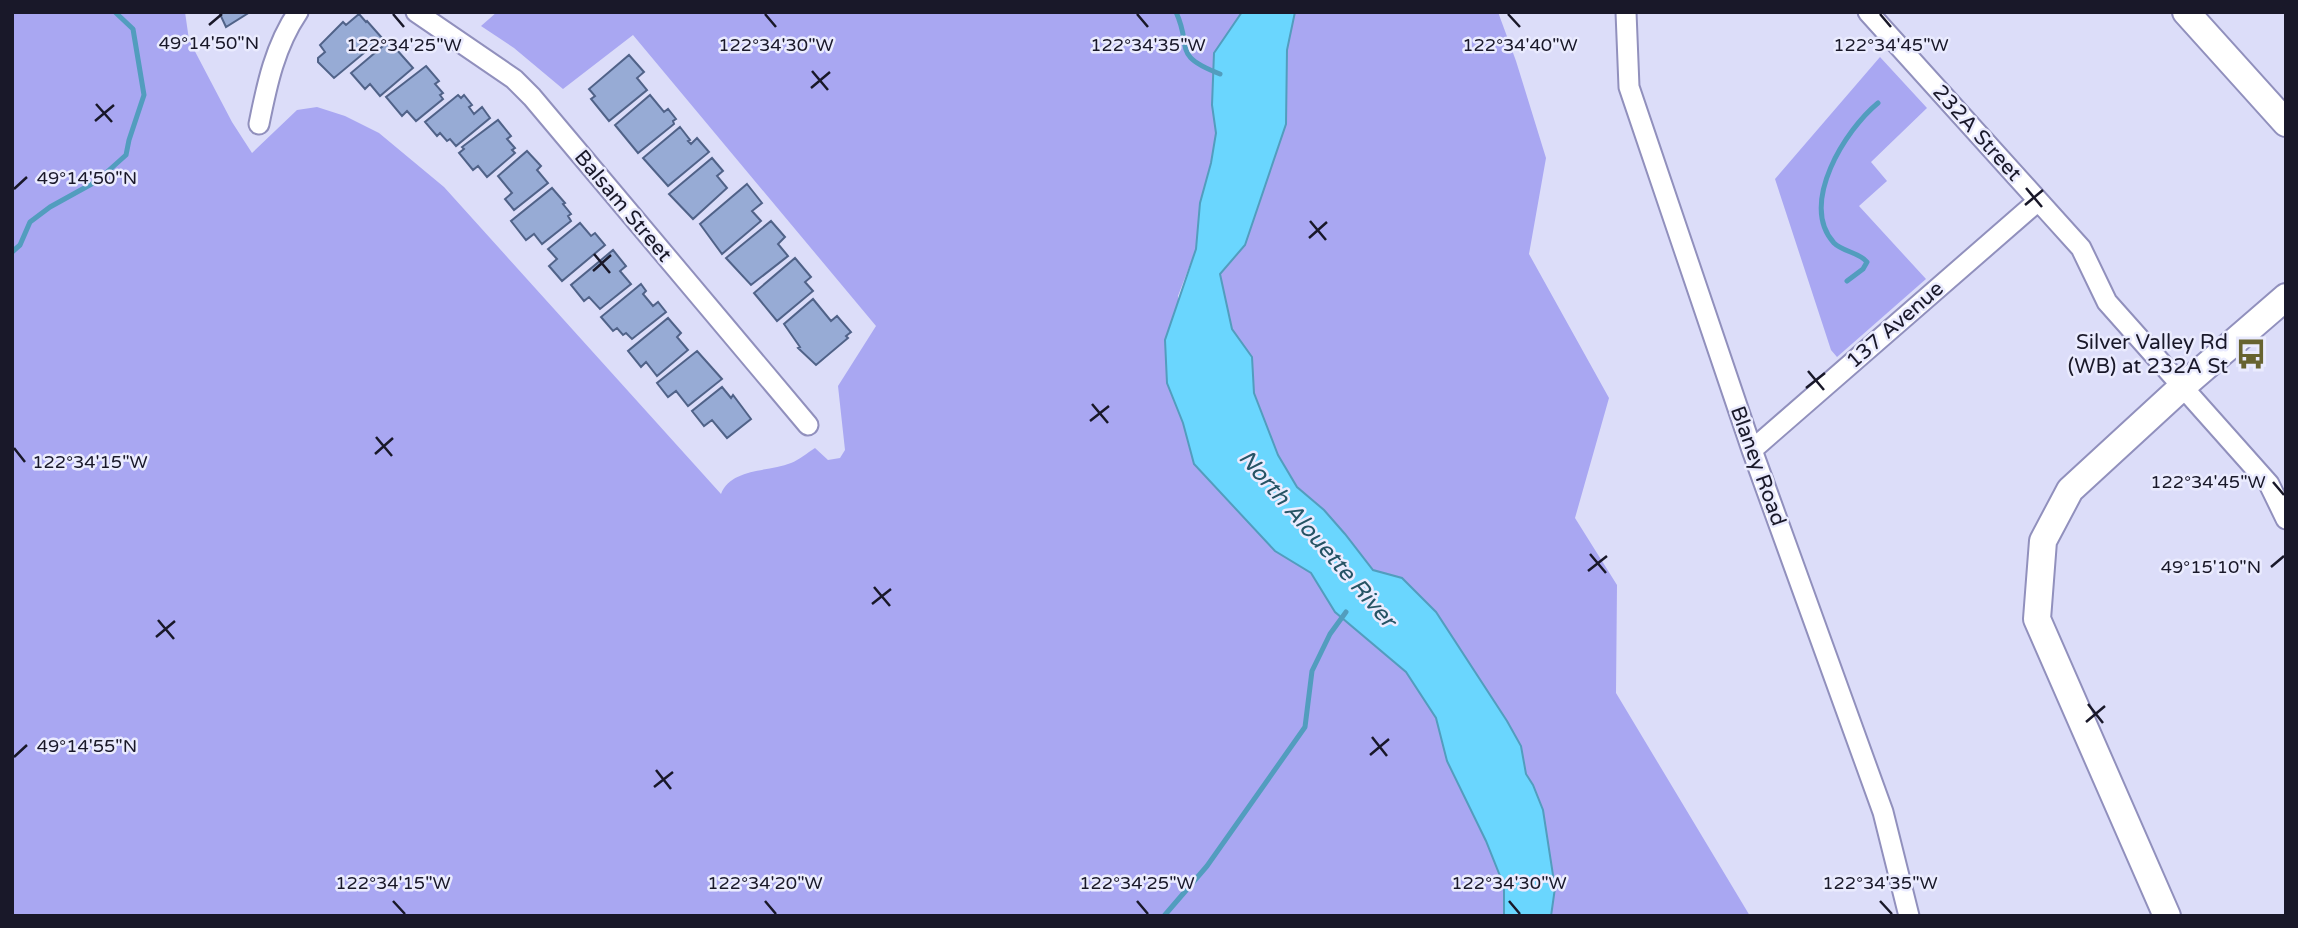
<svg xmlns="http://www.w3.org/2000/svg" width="2298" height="928" font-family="'Varela Round',sans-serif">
	<rect width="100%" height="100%" fill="#dcddf9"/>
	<path fill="#a9a7f2" d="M12,12H185L189,40L232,122L252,153L297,110L317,107L345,116L379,133L444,187L721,494C731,468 768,472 791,463C799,460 807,453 815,448L828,460L840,458L845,450L838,386L876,326L633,35L563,89L514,48L481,26L497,12H1242L1214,53L1212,105L1216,133L1211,163L1200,203L1196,249L1178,296L1183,423L1194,464L1275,551L1311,573L1335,612L1406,672L1436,718L1447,761L1486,841L1504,886V916H12Z
		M1295,12H1498L1516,61L1546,158L1529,254L1609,398L1575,518L1617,585L1616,693L1750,916H1551L1555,887L1533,785L1526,774L1521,746L1507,721L1487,691L1402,578L1373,571L1345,534L1324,510L1298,488L1278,455L1254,392L1252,357L1232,329L1220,274L1245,245L1286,124L1287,50Z
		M1880,57L1927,108L1871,162L1887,181L1859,206L1926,279L1837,357L1831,350L1775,179Z"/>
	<path fill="#6ad6fe" stroke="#529dbe" stroke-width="2" d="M1242,12H1295L1287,50L1286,124L1245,245L1220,274L1232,329L1252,357L1254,393L1278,455L1297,487L1324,510L1345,534L1373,570L1402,578L1436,612L1507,721L1521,746L1526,774L1533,785L1543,810L1555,888L1551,916H1504V886L1486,841L1447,761L1436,718L1406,672L1335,612L1311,573L1275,551L1194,464L1183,423L1167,383L1165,340L1196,249L1200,203L1211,163L1216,133L1212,105L1214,53Z"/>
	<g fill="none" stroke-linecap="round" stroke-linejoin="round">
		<path stroke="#529dbe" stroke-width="5" d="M1176,12C1193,49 1171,55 1220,74
			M12,252L20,245L30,222L50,207L97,181L126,155L129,140L144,95L133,29L115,12
			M1847,281L1863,269L1867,262C1859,252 1843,252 1834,243C1798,204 1846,129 1878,103
			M1164,916L1207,866L1305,727L1312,671L1330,634L1346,612"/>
	</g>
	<path fill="#97abd5" stroke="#506288" stroke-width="2" d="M219,12H250L226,27Z
		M359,14L366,22L367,21L382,38L334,78L318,62V58L325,52L320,45L343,22L346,25Z
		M389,41L413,68L380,96L370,84L365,89L351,73Z
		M629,55L644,72L637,78L647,90L609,121L591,99L595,96L589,89Z
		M426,66L439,81L435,84L443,93L440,95L443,99L416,121L407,111L402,116L386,97Z
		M458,95L461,98L464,95L472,105L469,107L474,114L482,107L490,118L456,146L450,139L447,141L440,133L437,136L425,122Z
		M650,95L664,112L668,109L676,119L673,121L674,124L638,153L615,125Z
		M498,120L511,136L507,139L515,148L512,150L515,153L487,177L478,166L473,170L459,153L464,149L462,147Z
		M680,127L690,140L688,141L691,144L697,138L709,152L668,186L643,158Z
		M527,151L541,166L537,170L548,183L514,210L505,199L512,193L498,176Z
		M712,158L723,171L717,176L727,188L693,219L669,194Z
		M747,184L762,203L752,211L761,221L722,254L700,224Z
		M552,188L565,203L563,204L571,214L568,216L571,221L542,244L534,234L526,240L511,221Z
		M771,221L785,237L778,244L788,256L751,285L726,258Z
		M580,223L591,236L595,233L605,245L562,281L549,266L557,259L548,249Z
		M613,250L626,266L620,271L631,284L600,309L589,297L584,301L571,285Z
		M795,258L811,277L805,282L813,291L777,321L754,293Z
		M641,284L646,291L643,294L653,306L658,302L666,312L632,339L626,333L623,335L617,328L613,331L601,317Z
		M813,299L831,321L837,316L851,332L846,336L848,338L816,365L798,348L800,347L784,324Z
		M668,318L681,333L677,337L688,350L657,376L646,362L641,367L628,351Z
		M697,351L722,379L688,406L676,391L668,397L657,383Z
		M722,387L731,398L733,395L751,419L727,438L712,420L704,426L692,411Z"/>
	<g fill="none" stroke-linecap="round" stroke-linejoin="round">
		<g stroke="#9190bd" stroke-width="23">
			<path id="street" d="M416,12L514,79L532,97L808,425
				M1626,12L1629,87L1752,450L1883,812L1909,916
				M1868,12L2081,248L2107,302L2269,484L2286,519
				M259,124C267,84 275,46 298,12
				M1752,450L2038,201"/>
		</g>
		<g stroke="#9190bd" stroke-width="30">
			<path id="secondary" d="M2186,12L2286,123
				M2167,916L2037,619L2043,541L2070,490L2182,387L2286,297"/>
		</g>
		<use href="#street" stroke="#fff" stroke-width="19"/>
		<use href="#secondary" stroke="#fff" stroke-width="26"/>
	</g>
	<path fill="none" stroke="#191829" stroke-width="2.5" d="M393,14L404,27M765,14L776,27M1137,14L1148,27M1508,14L1520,27M1880,14L1891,27M209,25L222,14M812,71L828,90M811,88L830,72M96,104L112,122M95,121L114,105M2026,188L2042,207M14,189L27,177M2025,205L2043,190M1310,221L1326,240M1309,238L1327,222M594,254L610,273M593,271L611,255M1808,371L1824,390M1806,388L1825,373M1092,404L1108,423M1090,421L1109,406M376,437L392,456M14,448L25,462M375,454L393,438M2273,482L2284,495M1590,554L1606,573M2271,567L2284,556M1588,571L1607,556M874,587L890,606M872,604L891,589M158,620L174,639M156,637L175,621M2088,704L2103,723M2086,722L2105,706M1372,737L1387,756M1370,755L1389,739M14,757L27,745M656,770L671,789M654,787L673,772M393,901L405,914M765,901L776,914M1137,901L1148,914M1509,901L1520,914M1880,901L1892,914"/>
	<defs>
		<g id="bus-bare" transform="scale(2.415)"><path d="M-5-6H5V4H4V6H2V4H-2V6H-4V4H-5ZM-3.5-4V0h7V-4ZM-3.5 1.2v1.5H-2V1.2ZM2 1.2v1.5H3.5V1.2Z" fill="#676330" stroke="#eaebfe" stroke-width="2.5" paint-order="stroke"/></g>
	</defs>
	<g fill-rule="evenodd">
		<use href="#bus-bare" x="2251" y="354"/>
	</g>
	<g text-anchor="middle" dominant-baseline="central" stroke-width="5" stroke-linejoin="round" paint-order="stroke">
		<g font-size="21" fill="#191829" stroke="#eaebfe">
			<text transform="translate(1977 133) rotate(48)">232A Street</text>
			<text transform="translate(623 206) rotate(50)">Balsam Street</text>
			<text transform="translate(1895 325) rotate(-41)">137 Avenue</text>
			<text transform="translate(1758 466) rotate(70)">Blaney Road</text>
		</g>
		<g font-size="21" fill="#191829" stroke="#eaebfe" text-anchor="end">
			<text x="2228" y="342">Silver Valley Rd<tspan x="2228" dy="24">(WB) at 232A St</tspan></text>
		</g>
		<g font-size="23" font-style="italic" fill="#255364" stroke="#eaebfe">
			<text transform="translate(1317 539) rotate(49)">North Alouette River</text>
		</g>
	</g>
	<g font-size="18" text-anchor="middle" fill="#191829" stroke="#eaebfe" stroke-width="5" stroke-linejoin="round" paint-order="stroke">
		<text x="209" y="49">49°14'50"N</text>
		<text x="404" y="51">122°34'25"W</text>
		<text x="776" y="51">122°34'30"W</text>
		<text x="1148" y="51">122°34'35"W</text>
		<text x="1520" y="51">122°34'40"W</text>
		<text x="1891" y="51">122°34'45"W</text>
		<text x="87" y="184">49°14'50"N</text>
		<text x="90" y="468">122°34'15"W</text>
		<text x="2208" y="488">122°34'45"W</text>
		<text x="2211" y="573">49°15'10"N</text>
		<text x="87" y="752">49°14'55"N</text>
		<text x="393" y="889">122°34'15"W</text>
		<text x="765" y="889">122°34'20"W</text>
		<text x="1137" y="889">122°34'25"W</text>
		<text x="1509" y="889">122°34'30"W</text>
		<text x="1880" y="889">122°34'35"W</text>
	</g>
	<rect width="2298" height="928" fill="none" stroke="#191829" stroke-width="28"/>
</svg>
